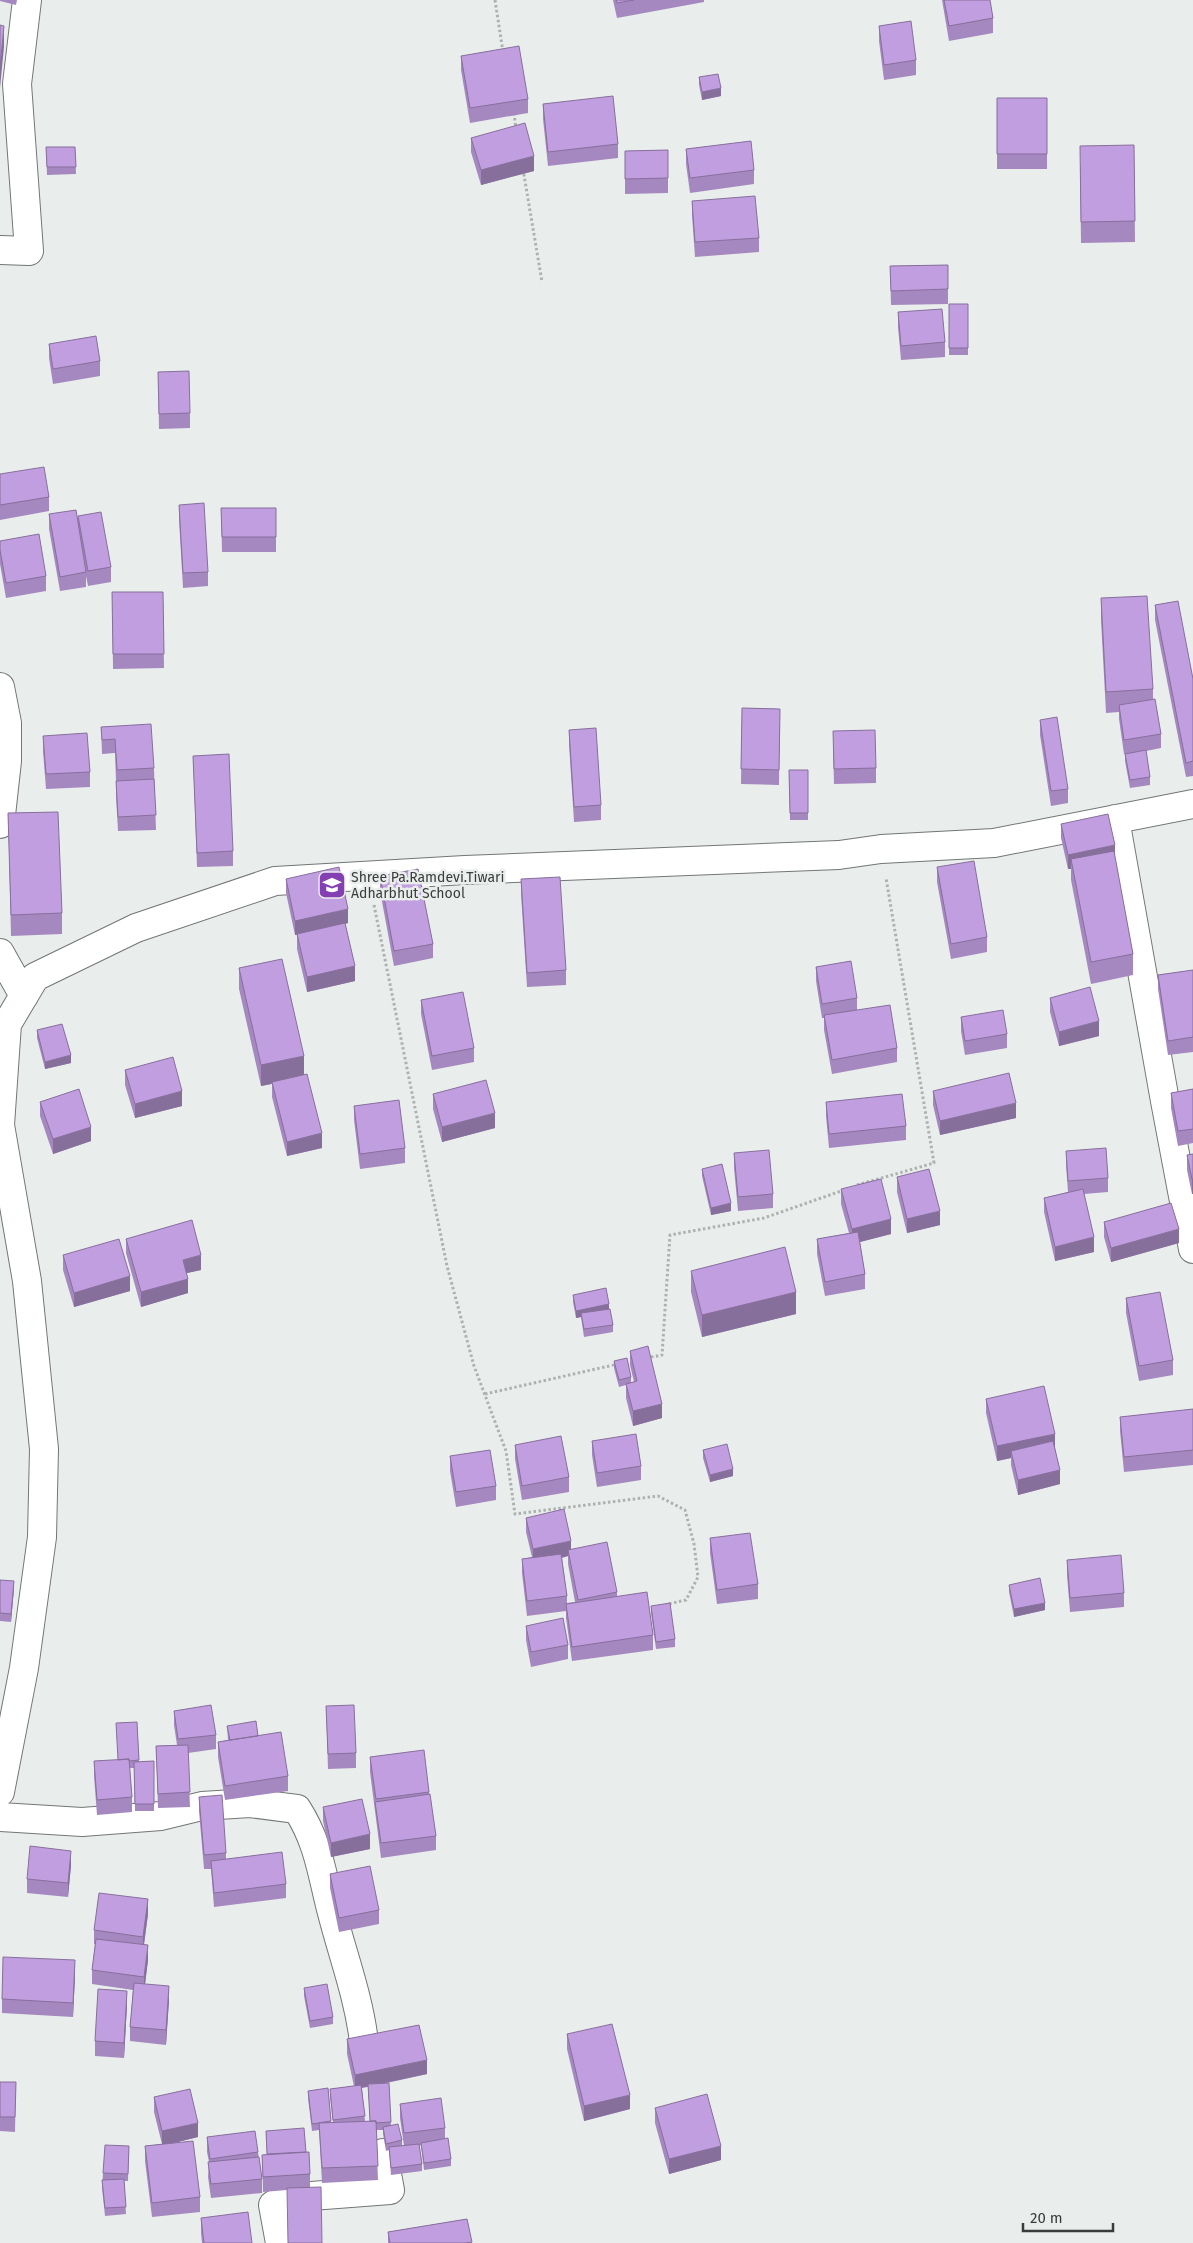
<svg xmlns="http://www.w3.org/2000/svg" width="1193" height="2243" font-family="'Fira Sans',sans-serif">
	<rect width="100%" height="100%" fill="#e9eeec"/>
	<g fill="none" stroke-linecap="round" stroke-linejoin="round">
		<g stroke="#727674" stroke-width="30">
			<path id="minor" d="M0,250L29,251L17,84L27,0
				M0,687L7,723V761L0,824
				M1115,819L1165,1101L1193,1249
				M0,953L24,996
				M0,1792L24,1668L42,1537L44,1449L27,1281L0,1125L7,1024L35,977L136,928L275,881L465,870L839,855L881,849L994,843L1193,804
				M0,1817L82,1822L161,1816L202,1806L250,1803L297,1809C319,1843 322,1875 332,1913C343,1956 359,1998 364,2042
				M280,2243L273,2205L285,2198L390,2190L383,2153"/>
		</g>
		<path stroke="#aeb1b0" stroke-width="3" stroke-dasharray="2.5 2.5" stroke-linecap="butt" d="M495,0L503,52
			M514,113L516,129
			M523,169L542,282
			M374,905L447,1266L474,1366L506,1451L515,1514L658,1496L685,1510L694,1544L698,1577L686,1600L668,1604
			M857,1185L934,1163L886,878
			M646,1358L662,1355L670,1235L764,1218L844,1190
			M485,1394L618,1364"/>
		<use href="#minor" stroke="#fff" stroke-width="28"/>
	</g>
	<path fill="#a688c0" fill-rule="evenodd" d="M0,0H17L16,5L0,1Z
		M613,0H704V2L617,18Z
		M942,0H990L993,18V33L949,41Z
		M879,26L916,60V75L884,80L879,41Z
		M461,56L528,99V113L470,123L461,70Z
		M699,77L721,96L702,100L699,85Z
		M997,98H1047V169H997Z
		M543,104L618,144V158L548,166L543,119Z
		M471,138L534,171L481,185L471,152Z
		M1134,145L1135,242L1081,243L1080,167Z
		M46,147H75L76,174L47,175Z
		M686,149L754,170V184L690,193L686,164Z
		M668,150V193L625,194V151Z
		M692,201L759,238V252L695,257L692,215Z
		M948,265V304L891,305L890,266Z
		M949,304H968V355H949Z
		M898,312L945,342V357L901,360L898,327Z
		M49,344L100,361V376L53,384L49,358Z
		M158,372L190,413V428L159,429Z
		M0,474L49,497V511L0,520Z
		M179,505L208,572V586L183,588L179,519Z
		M221,508H276V552H222Z
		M49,514L78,523V516L111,567V582L88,586L86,576V587L60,591L49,529Z
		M0,541L46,576V591L6,598L0,564Z
		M112,592H163L164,668L113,669Z
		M1101,598L1153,689V699L1161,734V748L1146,751L1150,777V785L1130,788L1125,761V754H1124L1119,719V712L1106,713L1101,620Z
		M1155,605L1193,679V776L1186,777L1155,620Z
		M742,708L780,709L779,785L741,784Z
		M1040,720L1068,789V803L1051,806L1040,735Z
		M101,727L154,768L156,830L118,831L116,796V781L115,753L102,754Z
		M569,730L601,805V820L574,822L569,744Z
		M43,736L90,772V787L46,789L43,751Z
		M833,746L876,768V783L834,784Z
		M193,756L233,851V866L197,867Z
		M789,770H808V820H790Z
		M8,813L62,913V934L11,936Z
		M1061,824L1115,858L1133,954V975L1091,984L1071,880V869H1068L1061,838Z
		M937,867L987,937V952L951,959L937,882Z
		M380,876L433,944V958L394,966L380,891Z
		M286,879L348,923L345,924L355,981L307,992L297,949V935H295L286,893Z
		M521,879L566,970V985L527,987L521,894Z
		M816,967L857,998V1010L897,1048V1062L832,1074L824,1030V1018H822L816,981Z
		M239,968L304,1074L322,1148L287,1156L272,1097V1084L261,1086L239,989Z
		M1193,970V1052L1168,1055L1158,989V975Z
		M1050,998L1099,1036L1059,1046L1050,1012Z
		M421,1000L474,1048V1062L432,1070L421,1014Z
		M961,1017L1007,1034V1048L965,1055L961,1031Z
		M37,1030L71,1063L45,1069L37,1038Z
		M125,1070L182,1106L135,1118L125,1085Z
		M1193,1089V1143L1178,1146L1171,1108V1093Z
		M933,1091L1016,1118L940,1135L933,1105Z
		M433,1094L495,1128L442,1142L433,1109Z
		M40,1102L91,1141L53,1154L40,1116Z
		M826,1102L906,1126V1140L829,1148L826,1116Z
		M354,1106L405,1148V1163L360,1169L354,1120Z
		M1066,1151L1108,1178V1192L1084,1194L1094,1252L1055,1261L1044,1212V1198L1068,1192L1066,1165Z
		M734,1153L773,1194V1208L738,1211L734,1168Z
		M1193,1154L1192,1194L1187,1170V1155Z
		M702,1169L731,1211L711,1215L702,1176Z
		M897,1177L940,1225L907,1233L897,1192Z
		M841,1189L891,1234L860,1242L865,1274V1289L825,1296L817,1254V1239L849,1233L841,1204Z
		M1104,1222L1179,1243L1111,1262L1104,1237Z
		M126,1239L201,1270L186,1273L188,1293L141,1307L126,1253Z
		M63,1255L130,1291L74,1307L63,1270Z
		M691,1271L796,1314L702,1337L691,1292Z
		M573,1295L609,1309L613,1325V1332L584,1337L581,1317L576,1318L573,1302Z
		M1126,1298L1173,1360V1375L1139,1381L1126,1313Z
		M630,1351L662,1418L633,1426L626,1398V1385L619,1387L614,1368V1361L631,1377V1382H634L630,1365Z
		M986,1399L1055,1448L1060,1484L1018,1495L1011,1465V1458L997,1461L986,1413Z
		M1193,1409V1465L1124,1472L1120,1431V1417Z
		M592,1441L641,1466V1480L597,1487L592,1455Z
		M515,1445L569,1477V1492L522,1500L515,1459Z
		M703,1450L733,1476L710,1482L703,1458Z
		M450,1456L496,1486V1500L456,1507L450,1471Z
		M526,1518L571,1549L617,1592V1596L653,1635V1650L572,1661L566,1618V1611L527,1616L522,1573V1559L532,1557L526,1532ZM568,1556V1564L575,1602L567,1603V1596L562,1558Z
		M710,1538L758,1584V1599L717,1604L710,1553Z
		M1067,1560L1124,1593V1607L1070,1612L1067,1575Z
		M0,1580L14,1588L11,1622L0,1621Z
		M1009,1585L1045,1610L1014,1617L1009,1592Z
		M651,1606L675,1639V1647L656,1649L651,1613Z
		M526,1626L568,1645V1659L531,1667L526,1640Z
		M326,1706L356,1753V1768L328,1769Z
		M174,1711L216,1735V1749L188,1753L190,1807L158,1808L156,1746L177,1745L174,1725Z
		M137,1722L139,1762L154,1761V1811H135L134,1768H130L132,1797V1812L97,1815L94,1776V1761L118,1760Z
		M227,1726L258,1736L288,1776V1791L225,1800L218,1757V1742L228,1740Z
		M370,1757L429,1792L436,1836V1850L381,1858L370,1772Z
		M199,1797L226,1853V1859L286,1884V1898L214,1907L211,1869H204L199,1811Z
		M323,1807L370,1849L331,1857L323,1821Z
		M71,1865L68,1897L27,1893V1879Z
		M330,1874L379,1910V1924L339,1932L330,1888Z
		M148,1914L144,1945L148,1960L145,1984L169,2000L166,2045L130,2041V2027L133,1990L92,1984V1970L95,1944H94V1930Z
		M75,1975L73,2017L2,2013V1999Z
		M304,1988L333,2017V2024L310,2028L304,1996Z
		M127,2005L124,2058L95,2056V2041Z
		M567,2034L630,2109L584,2121L567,2049Z
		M347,2039L427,2074L387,2083H389L391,2126L402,2140V2146H404L400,2118V2104L445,2128V2139L451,2159V2166L424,2170L421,2145L419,2146L422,2164V2171L391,2175L389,2150L386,2151L383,2134V2130H376L378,2180L322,2183L319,2130L312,2131L308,2098V2091L328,2088L331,2123H333L330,2096V2089L354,2086L347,2054ZM368,2087L370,2121H365L362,2088Z
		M0,2082H16L15,2132L0,2131Z
		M154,2097L198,2137L173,2143L200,2197V2212L152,2217L145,2161V2146L162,2144L154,2112Z
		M655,2108L721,2160L669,2174L655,2123Z
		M266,2131L306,2152L310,2174V2188L287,2190L263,2192L262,2155L267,2154Z
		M207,2137L258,2152L262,2179V2193L211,2198L208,2177L209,2162L207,2152Z
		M129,2146L128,2181H124L126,2214L105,2216L102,2188L103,2173Z
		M201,2218L252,2243H202L201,2233Z
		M467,2219L472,2243H388V2232Z"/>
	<path fill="#876f9c" d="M4,26V47L0,88V67Z
		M721,88V96L702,100V92Z
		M534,156V171L481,185V170Z
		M1115,845V860L1071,859V869H1068V855Z
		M348,909V923L295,935V921Z
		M355,966V981L307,992V977Z
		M1099,1021V1036L1059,1046V1032Z
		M71,1055V1063L45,1069V1062Z
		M304,1056V1077L261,1086V1065Z
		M182,1091V1106L135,1118V1104Z
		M1016,1103V1118L940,1135V1121Z
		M495,1113V1128L442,1142V1127Z
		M91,1127V1141L53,1154V1139Z
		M322,1133V1148L287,1156V1142Z
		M1192,1179H1193V1194H1192Z
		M731,1203V1211L711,1215V1208Z
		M940,1211V1225L907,1233V1219Z
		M891,1219V1234L852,1244V1229Z
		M1179,1229V1243L1111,1262V1248Z
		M1094,1237V1252L1055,1261V1247Z
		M201,1255V1270L183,1274V1260Z
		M130,1276V1291L74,1307V1293Z
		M188,1279V1293L141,1307V1292Z
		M796,1292V1314L702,1337V1315Z
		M609,1304V1311L581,1313V1317L576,1318V1311Z
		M662,1404V1418L633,1426V1411Z
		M1055,1434V1448L1011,1451V1458L997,1461V1446Z
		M733,1469V1476L710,1482V1475Z
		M1060,1470V1484L1018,1495V1480Z
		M571,1541V1556L568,1550V1556L533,1564V1549Z
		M14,1581V1588L11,1622V1614Z
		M1045,1603V1610L1014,1617V1609Z
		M370,1834V1849L331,1857V1843Z
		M71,1851V1865L68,1897V1883Z
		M148,1899V1914L143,1951V1937Z
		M148,1945V1960L144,1992V1977Z
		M75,1960V1975L73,2017V2003Z
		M169,1986V2000L166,2045V2030Z
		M127,1991V2005L124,2058V2043Z
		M427,2060V2074L355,2089V2075Z
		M630,2095V2109L584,2121V2106Z
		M198,2123V2137L162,2146V2131Z
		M721,2146V2160L669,2174V2159Z"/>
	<path fill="#c19edf" stroke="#876f9c" d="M616,0H634L617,3Z
		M944,0H990L993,18L949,26Z
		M911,21L916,60L884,65L879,26Z
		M0,25L4,26L0,67Z
		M519,46L528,99L470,108L461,56Z
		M718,74L721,88L702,92L699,77Z
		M613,96L618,144L548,152L543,104Z
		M997,98H1047V154H997Z
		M525,123L534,156L481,170L471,138Z
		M751,141L754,170L690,178L686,149Z
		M1134,145L1135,221L1081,222L1080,146Z
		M46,147H75L76,167H47Z
		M668,150V178L625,179V151Z
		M755,196L759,238L695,242L692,201Z
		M948,265V289L891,291L890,266Z
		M949,304H968V348H949Z
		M942,309L945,342L901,346L898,312Z
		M96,336L100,361L53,369L49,344Z
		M189,371L190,413L159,414L158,372Z
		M44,467L49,497L0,505V474Z
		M204,503L208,572L183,573L179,505Z
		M221,508H276V537H222Z
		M76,510L86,572L60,577L49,514Z
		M101,512L111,567L88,571L78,516Z
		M39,534L46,576L6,583L0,550V541Z
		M112,592H163L164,654H113Z
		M1147,596L1153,689L1106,692L1101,598Z
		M1178,601L1193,679V761L1186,763L1155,605Z
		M1155,699L1161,734L1124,740L1119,705Z
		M742,708L780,709L779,770L741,769Z
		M1057,717L1068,789L1051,791L1040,720Z
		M151,724L154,768L117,770L115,739L102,740L101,727Z
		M596,728L601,805L574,807L569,730Z
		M875,730L876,768L834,769L833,731Z
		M87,733L90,772L46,774L43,736Z
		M1146,750L1150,777L1130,780L1125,754Z
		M229,754L233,851L197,853L193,756Z
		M789,770H808V813H790Z
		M154,779L156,815L118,817L116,781Z
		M58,812L62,913L11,915L8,813Z
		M1108,814L1115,845L1068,855L1061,824Z
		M1114,851L1133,954L1091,962L1071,859Z
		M974,861L987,937L951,944L937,867Z
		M339,867L348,909L295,921L286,879Z
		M418,869L433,944L394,951L380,876Z
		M560,877L566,970L527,973L521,879Z
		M345,923L355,966L307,977L297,934Z
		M282,959L304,1056L261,1065L239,968Z
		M851,961L857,998L822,1004L816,967Z
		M1193,970V1037L1168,1041L1158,975Z
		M1090,987L1099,1021L1059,1032L1050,998Z
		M463,992L474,1048L432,1056L421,1000Z
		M890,1005L897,1048L832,1060L824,1015Z
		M1003,1010L1007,1034L965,1041L961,1017Z
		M62,1024L71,1055L45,1062L37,1030Z
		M173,1057L182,1091L135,1104L125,1070Z
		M1009,1073L1016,1103L940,1121L933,1091Z
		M307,1074L322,1133L287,1142L272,1082Z
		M486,1080L495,1113L442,1127L433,1094Z
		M79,1089L91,1127L53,1139L40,1102Z
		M1193,1089V1129L1178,1131L1171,1093Z
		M902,1094L906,1126L829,1134L826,1102Z
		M399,1100L405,1148L360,1154L354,1106Z
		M1106,1148L1108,1178L1068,1181L1066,1151Z
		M769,1150L773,1194L738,1197L734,1153Z
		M1193,1154V1179H1192L1187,1155Z
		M722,1164L731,1203L711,1208L702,1169Z
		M929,1169L940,1211L907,1219L897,1177Z
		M881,1179L891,1219L852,1229L841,1189Z
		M1083,1189L1094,1237L1055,1247L1044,1198Z
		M1171,1203L1179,1229L1111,1248L1104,1222Z
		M192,1220L201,1255L183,1260L188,1279L141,1292L126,1239Z
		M858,1232L865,1274L825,1282L817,1239Z
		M119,1239L130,1276L74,1293L63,1255Z
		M785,1247L796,1292L702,1315L691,1271Z
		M606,1288L609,1304L576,1311L573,1295Z
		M1160,1292L1173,1360L1139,1366L1126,1298Z
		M610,1309L613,1325L584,1329L581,1313Z
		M648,1346L662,1404L633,1411L626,1384L637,1381L630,1351Z
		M627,1358L631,1377L619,1380L614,1361Z
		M1044,1386L1055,1434L997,1446L986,1399Z
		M1193,1409V1450L1124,1457L1120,1417Z
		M636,1434L641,1466L597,1473L592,1441Z
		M561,1436L569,1477L522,1486L515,1445Z
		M1053,1441L1060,1470L1018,1480L1011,1451Z
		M727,1444L733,1469L710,1475L703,1450Z
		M490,1450L496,1486L456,1492L450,1456Z
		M564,1509L571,1541L533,1549L526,1518Z
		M750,1533L758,1584L717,1590L710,1538Z
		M607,1542L617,1592L578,1600L568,1550Z
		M561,1554L567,1596L527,1601L522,1559Z
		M1121,1555L1124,1593L1070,1598L1067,1560Z
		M1040,1578L1045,1603L1014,1609L1009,1585Z
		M0,1580L14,1581L11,1614L0,1613Z
		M647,1592L653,1635L572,1647L566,1604Z
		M670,1603L675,1639L656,1642L651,1606Z
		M563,1618L568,1645L531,1652L526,1626Z
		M211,1705L216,1735L178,1739L174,1711Z
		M354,1705L356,1753L328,1754L326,1706Z
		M256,1721L258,1736L230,1740L227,1726Z
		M137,1722L139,1760L129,1761V1759L118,1760L116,1723Z
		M281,1732L288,1776L225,1786L218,1742Z
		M188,1745L190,1792L158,1794L156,1746Z
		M424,1750L429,1792L376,1799L370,1757Z
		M129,1759L132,1797L97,1800L94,1761Z
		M154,1761V1804H135L134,1762Z
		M430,1794L436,1836L381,1843L375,1802Z
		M222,1795L226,1853L204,1855L199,1797Z
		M362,1799L370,1834L331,1843L323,1807Z
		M30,1846L71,1851L68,1883L27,1879Z
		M282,1852L286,1884L214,1893L211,1861Z
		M370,1866L379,1910L339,1918L330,1874Z
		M99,1893L148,1899L143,1937L94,1930Z
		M96,1939L148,1945L144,1977L92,1970Z
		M3,1957L75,1960L73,2003L2,1999Z
		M134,1983L169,1986L166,2030L130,2027Z
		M327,1984L333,2017L310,2021L304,1988Z
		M98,1989L127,1991L124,2043L95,2041Z
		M612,2024L630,2095L584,2106L567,2034Z
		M419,2025L427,2060L355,2075L347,2039Z
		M0,2082H16L15,2117H0Z
		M389,2083L391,2122L376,2123V2121H370L368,2084Z
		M361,2085L365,2116L333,2120L330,2089Z
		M328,2088L331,2121L312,2124L308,2091Z
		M190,2089L198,2123L162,2131L154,2097Z
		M707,2094L721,2146L669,2159L655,2108Z
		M441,2098L445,2128L404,2133L400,2104Z
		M376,2121L378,2166L322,2168L319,2123Z
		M398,2124L402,2140L386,2144L383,2127Z
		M304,2128L306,2152L267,2154L266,2131Z
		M255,2131L258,2152L210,2159L207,2137Z
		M448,2138L451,2159L424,2163L421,2143Z
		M193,2141L200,2197L152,2203L145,2146Z
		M419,2144L422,2164L391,2168L389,2147Z
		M105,2145L129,2146L128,2174L103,2173Z
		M309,2152L310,2174L263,2177L262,2155Z
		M259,2157L262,2179L211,2184L208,2162Z
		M124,2179L126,2207L105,2208L102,2180Z
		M321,2187L322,2243H288L287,2188Z
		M248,2212L252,2243H204L201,2218Z
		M467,2219L472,2242L465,2243H390L388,2232Z"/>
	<defs>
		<g id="school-square" transform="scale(1.4375)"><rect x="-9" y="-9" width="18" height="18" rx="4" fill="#843fb3" stroke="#e9eeec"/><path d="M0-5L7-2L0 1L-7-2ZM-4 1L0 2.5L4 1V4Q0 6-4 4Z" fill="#fff"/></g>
	</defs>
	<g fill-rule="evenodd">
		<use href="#school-square" x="332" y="885"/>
	</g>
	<g text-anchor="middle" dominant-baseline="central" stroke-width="5" stroke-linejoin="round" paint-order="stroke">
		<g font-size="14" fill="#3a3c3b" stroke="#e9eeec" text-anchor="start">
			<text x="351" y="877">Shree Pa.Ramdevi.Tiwari<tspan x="351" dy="16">Adharbhut School</tspan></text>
		</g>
	</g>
	<path d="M1023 2223v8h90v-8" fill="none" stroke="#3a3c3b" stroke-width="2.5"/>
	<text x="1030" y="2223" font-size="15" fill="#3a3c3b" stroke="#e9eeec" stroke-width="4" paint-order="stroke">20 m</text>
</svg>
